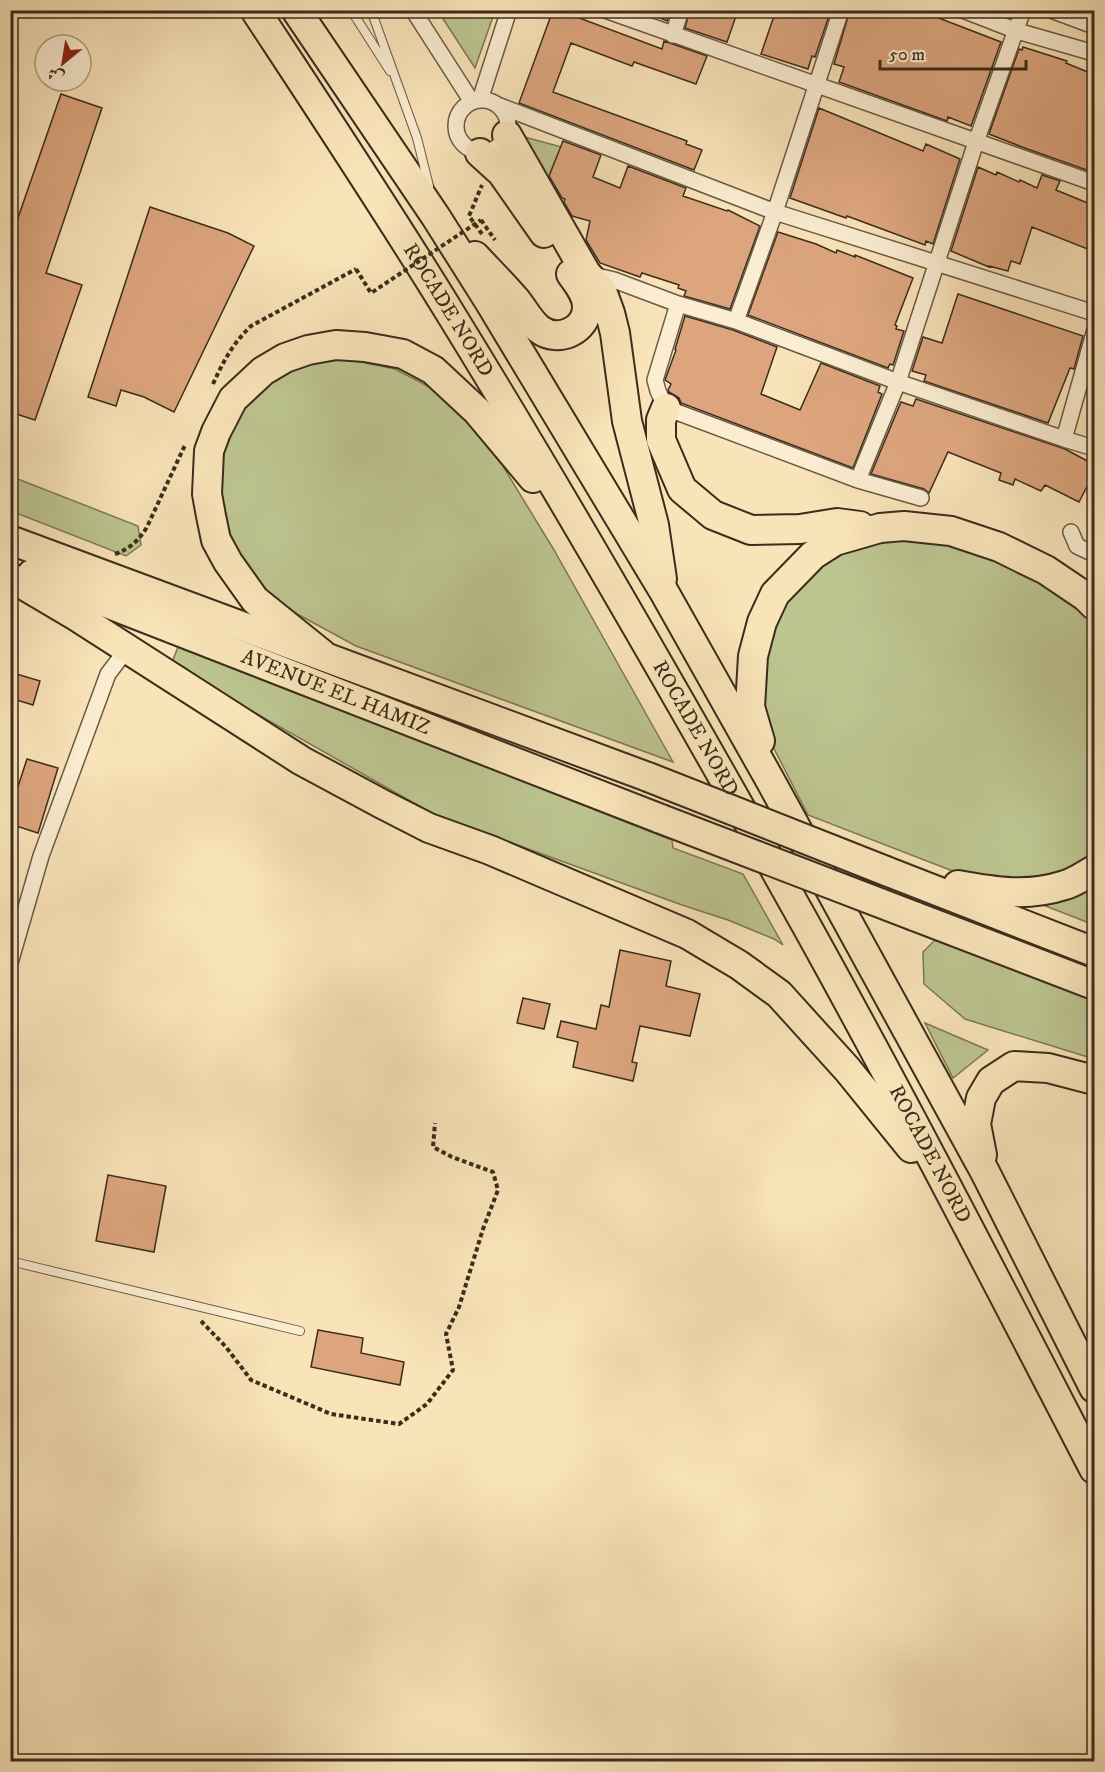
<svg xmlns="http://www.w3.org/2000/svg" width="1105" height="1772" font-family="'IM FELL DW Pica',Amiri,serif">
	<rect width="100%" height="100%" fill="#f9e3b9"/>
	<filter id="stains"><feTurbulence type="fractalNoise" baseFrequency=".00333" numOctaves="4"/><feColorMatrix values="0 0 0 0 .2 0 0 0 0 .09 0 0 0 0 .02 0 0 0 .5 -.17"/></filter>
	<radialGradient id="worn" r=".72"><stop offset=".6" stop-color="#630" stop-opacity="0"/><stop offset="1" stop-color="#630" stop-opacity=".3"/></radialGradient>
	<path fill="#bcc490" stroke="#7c7856" stroke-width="1.5" d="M438,11H495L475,68Z
		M517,135L565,148L549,196Z
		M347,359L395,369L441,393L490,445L554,550L673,762L356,646L299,615L256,586L230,548L215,478L227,433L241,408L270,379L305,362Z
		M10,476L138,526L141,545L126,556L11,511Z
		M898,539H933L983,553L1037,580L1071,601L1094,622V854L1085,862L1044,878H1000L950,870L808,815L768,737L763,721L761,652L790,592L839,549Z
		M178,647L672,840L673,848L743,874L783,945L774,939L728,920L682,905L435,815L171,665Z
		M1094,884V925L1038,903Z
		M936,939L1094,998V1059L965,1019L924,984L923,952Z
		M925,1023L988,1050L953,1078Z"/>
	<path fill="#dca57e" stroke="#3b2c1c" stroke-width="1.5" d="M553,10H558L662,49L664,41L707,56L696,84L634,62L632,66L571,43L553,92L687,141L686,144L702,150L694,170L519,103Z
		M642,10H671L667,21Z
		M690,10H738L727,42L685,28Z
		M776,10H831L815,57L812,56L808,69L761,54Z
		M850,10H918L1001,42L971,126L948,117L947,121L839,82L844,67L834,64Z
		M1023,47L1067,61L1066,63L1095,75V173L1022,147L989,134L1019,49L1022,50Z
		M61,94L102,108L46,273L82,285L35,420L10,412V241Z
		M819,108L923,151L926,144L960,159L933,244L926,241L925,245L847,216L846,218L790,198Z
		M563,141L601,155L593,177L620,188L628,166L686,188L683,196L727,211L728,210L760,226L730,309L684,296L686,291L678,288L679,285L642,273L640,277L600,263L586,240L590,221L572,216L564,202L565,199L562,198L549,176Z
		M978,167L996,175L997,172L1019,182L1020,180L1037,188L1042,175L1060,181L1056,190L1095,206V252L1032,227L1020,264L1011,261L1008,271L989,266V267L951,251Z
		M150,207L228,233L254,246L174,412L144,397L121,390L116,406L88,397Z
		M778,232L816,244L836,253L837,250L855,257V255L913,278L895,325L897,326L896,329L904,331L893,365L890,364L888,368L748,315Z
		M958,294L1083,336L1074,369L1070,368L1048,423L924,381L926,375L912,371L923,337L942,343Z
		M685,316L733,330L777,347L761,394L800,410L821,363L880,386L878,392L882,394L853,468L681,403L679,398L669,392L668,390L671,384L665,380L676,350L675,349Z
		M916,399L1065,449L1095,465V471L1079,502L1045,485L1041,491L1015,479L1013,485L999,480L1001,473L948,452L929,493L924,489L871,474L901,402L913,406Z
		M10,672L40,681L33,705L10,698Z
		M27,759L58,768L38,833L10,824V811Z
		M620,950L671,961L666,986L700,994L690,1036L640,1026L632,1062L637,1063L633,1081L573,1067L578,1042L557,1037L561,1021L596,1029L601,1005L609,1007Z
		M523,998L550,1004L544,1029L517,1023Z
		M108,1175L166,1186L154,1252L96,1241Z
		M318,1330L363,1338L361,1353L404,1362L400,1385L311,1367Z"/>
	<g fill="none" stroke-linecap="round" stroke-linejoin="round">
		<g stroke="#6a5a43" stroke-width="10">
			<path id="lane" d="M351,10L390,71
				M371,10L417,138L429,186
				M10,1261L300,1331"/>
		</g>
		<g stroke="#6a5a43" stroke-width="18">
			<path id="street" d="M413,10L472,102
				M605,10L1094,183
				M963,10L1017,31L1094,53
				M1051,10L1094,26
				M673,35L681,10
				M456 126a26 26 0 1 1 52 0a26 26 0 1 1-52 0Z
				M480,100L509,10
				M500,106L775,212L1094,313
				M593,275L614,280L678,304L736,321L898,382L1064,439L1094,448
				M678,304L655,380L658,391L666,408L858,480L921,498
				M736,321L775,212L841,10
				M1064,439L1094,333
				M858,480L898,382L976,142L1023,10
				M1071,532L1077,546L1094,554
				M10,963L41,856L108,674L127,649"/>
		</g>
		<g stroke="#3b2c1c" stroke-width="32">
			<g id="highway">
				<path id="s1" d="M255,10C322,112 389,213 452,316C575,516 691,719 805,923C905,1103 999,1286 1094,1469"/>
				<path d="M296,10L436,217L489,301L663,590L770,780L985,1172L1094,1388"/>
				<path d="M507,135L586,273L602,291L610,313L615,333L627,421L654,525L662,579"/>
				<path d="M480,153L502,173L544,233"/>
				<path d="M475,256C489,271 503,285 516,300C524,310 530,322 539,329C558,344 587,330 587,307C587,294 578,284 571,274"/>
				<path d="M666,408L661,420V440L682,489L713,515L751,530L800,529L837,523L860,526"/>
				<path d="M10,540L648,777"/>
				<path id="s2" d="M32,574L661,819"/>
				<path d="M10,577L76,616L302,761L382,804L429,828L490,850L687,934L739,965L779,994L847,1069L911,1148"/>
				<path d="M322,654L255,600L228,562L216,540L211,516L207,494L209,451L216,432L233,399L263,371L285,358L308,350L336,345L365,347L403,354L433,370L477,411L533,478"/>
				<path d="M760,741L750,707L753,656L762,622L775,594L813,555L835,541L880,528L904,526L951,531L999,547L1046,570L1086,597L1094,605"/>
				<path d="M886,871L1094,952"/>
				<path d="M958,885C996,892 1028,897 1065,885C1075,882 1085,875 1094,870"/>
				<path d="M914,916L1094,985"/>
				<path d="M982,1155L976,1124L981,1098L991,1081L1014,1066L1048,1068L1094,1080"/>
			</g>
		</g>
		<path stroke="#3b2c1c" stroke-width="4" stroke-dasharray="4.5 3" stroke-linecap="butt" d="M481,220L495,240
			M482,234L469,216L482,185
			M213,384C223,362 233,343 251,326L356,269
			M115,554C130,549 139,540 147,527L185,445
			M201,1321L226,1347L251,1380L331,1414L399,1424L427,1404L453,1370L446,1334L459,1307L483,1229L498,1190L493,1172L452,1157L433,1147L435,1123"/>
		<use href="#lane" stroke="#fbedd2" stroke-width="8"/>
		<use href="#street" stroke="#fbedd2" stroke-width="15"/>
		<use href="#highway" stroke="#f9e3b9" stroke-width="28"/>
		<g stroke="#3b2c1c" stroke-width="32" stroke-linecap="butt">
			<path id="highway-bridge" d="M648,777L886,871
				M661,819L914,916"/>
		</g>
		<path stroke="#3b2c1c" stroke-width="4" stroke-dasharray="4.5 3" stroke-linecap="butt" d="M356,269L371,293L481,220"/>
		<use href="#highway-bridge" stroke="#f9e3b9" stroke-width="28"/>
	</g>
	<g text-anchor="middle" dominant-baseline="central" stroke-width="6" stroke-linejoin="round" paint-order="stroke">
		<g font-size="21" fill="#3b2c1c" stroke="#fbedd2">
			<text stroke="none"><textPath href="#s1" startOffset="357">ROCADE NORD</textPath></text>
			<text stroke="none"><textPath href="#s2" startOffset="326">AVENUE EL HAMIZ</textPath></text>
			<text stroke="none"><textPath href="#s1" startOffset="843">ROCADE NORD</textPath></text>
			<text stroke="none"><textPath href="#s1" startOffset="1329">ROCADE NORD</textPath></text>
		</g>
	</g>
	<rect width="1105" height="1772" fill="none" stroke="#f9e3b9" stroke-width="36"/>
	<rect x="12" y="12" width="1081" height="1748" fill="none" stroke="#3b2c1c" stroke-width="3"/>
	<rect x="18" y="18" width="1069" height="1736" fill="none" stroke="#3b2c1c" stroke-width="1.5"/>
	<g transform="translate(63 63) rotate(210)"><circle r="28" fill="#fbedd2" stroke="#aea089" stroke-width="1.5"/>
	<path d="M0-4.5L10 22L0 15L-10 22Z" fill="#8f2418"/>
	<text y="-9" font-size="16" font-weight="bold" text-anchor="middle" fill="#3b2c1c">ش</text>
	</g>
	<path d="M880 60v9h146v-9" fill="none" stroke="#3b2c1c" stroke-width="3"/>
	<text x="889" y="60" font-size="18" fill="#3b2c1c" stroke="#fbedd2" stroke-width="4.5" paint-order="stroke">50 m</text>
	<rect width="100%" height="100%" filter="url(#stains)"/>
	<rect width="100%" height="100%" fill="url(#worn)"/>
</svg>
